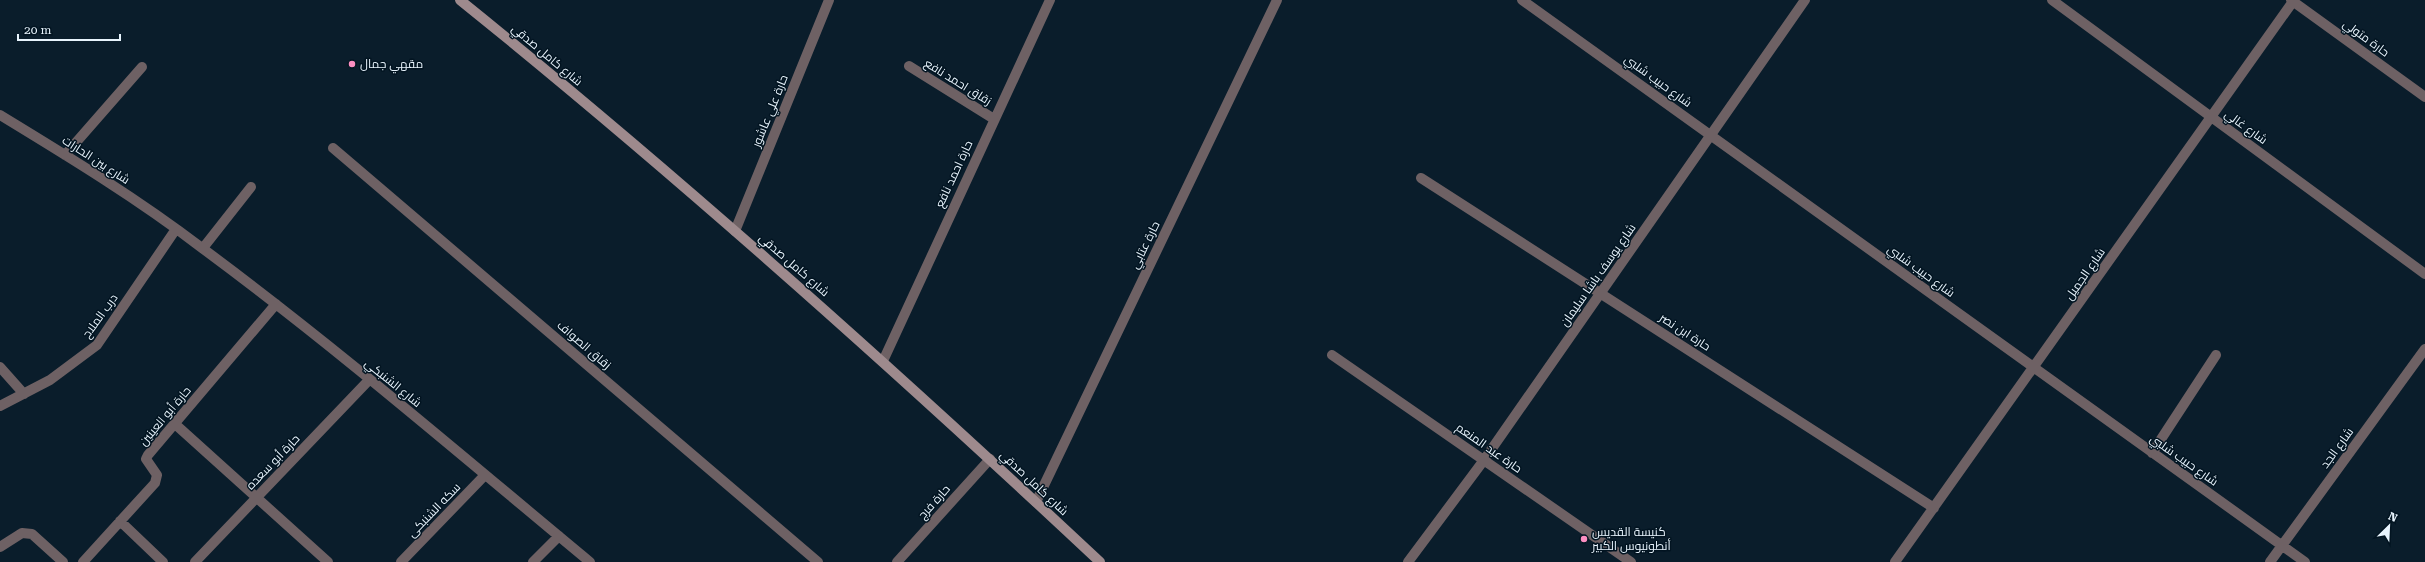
<svg xmlns="http://www.w3.org/2000/svg" width="2425" height="562" font-family="'Roboto Serif',Cairo,serif">
	<rect width="100%" height="100%" fill="#0a1d2b"/>
	<g fill="none" stroke-linecap="round" stroke-linejoin="round">
		<path stroke="#6e6164" stroke-width="10" d="M1522,0L2305,562
			M2052,0L2425,274
			M2291,0L2425,97
			M909,66L994,119
			M0,115C69,157 138,199 202,248C336,347 462,456 590,562
			M333,148L818,562
			M65,155L142,67
			M1421,178L1934,508
			M735,231L829,0
			M203,248L251,187
			M1332,355L1631,562
			M883,361L1050,0
			M0,367L24,394
			M0,406L50,380L97,345L176,229
			M175,424L328,562
			M2152,453L2216,355
			M1036,502L1277,0
			M120,521L163,562
			M0,547L22,533L32,534L63,562
			M83,562L155,483L157,475L146,459L148,455L276,304
			M195,562L369,380
			M401,562L485,475
			M533,562L559,536
			M897,562L990,459
			M1408,562L1484,460L1805,0
			M1895,562L2294,0
			M2270,562L2425,349"/>
		<path stroke="#9e8a8d" stroke-width="10" d="M460,0C681,178 893,368 1100,562"/>
	</g>
	<g fill="#fc8fc2" stroke="#021421" stroke-width="1.5">
		<circle cx="352" cy="64" r="4"/>
		<circle cx="1584" cy="539" r="4"/>
	</g>
	<g text-anchor="middle" dominant-baseline="central" stroke-width="3" stroke-linejoin="round" paint-order="stroke">
		<g font-size="12" fill="#e8f4fd" stroke="#021421">
			<text transform="translate(2366 38) rotate(36)">حارة متولي</text>
			<text transform="translate(547 55) rotate(40)">شارع كامل صدقي</text>
			<text transform="translate(1658 81) rotate(36)">شارع حبيب شلبي</text>
			<text transform="translate(958 82) rotate(32)">زقاق احمد نافع</text>
			<text transform="translate(770 111) rotate(-68)">حارة علي عاشور</text>
			<text transform="translate(2246 127) rotate(36)">شارع غالي</text>
			<text transform="translate(96 160) rotate(33)">شارع بين الحارات</text>
			<text transform="translate(954 174) rotate(-65)">حارة احمد نافع</text>
			<text transform="translate(1145 245) rotate(-64)">حارة عتابي</text>
			<text transform="translate(794 265) rotate(41)">شارع كامل صدقي</text>
			<text transform="translate(1921 271) rotate(36)">شارع حبيب شلبي</text>
			<text transform="translate(2085 274) rotate(-55)">شارع الجميل</text>
			<text transform="translate(1598 275) rotate(-55)">شارع يوسف باشا سليمان</text>
			<text transform="translate(100 316) rotate(-54)">درب الملاح</text>
			<text transform="translate(1685 332) rotate(33)">حارة ابن نصر</text>
			<text transform="translate(584 345) rotate(41)">زقاق الصواف</text>
			<text transform="translate(393 383) rotate(39)">شارع الشنبكي</text>
			<text transform="translate(165 416) rotate(-50)">حارة أبو العينين</text>
			<text transform="translate(1489 448) rotate(35)">حارة عبد المنعم</text>
			<text transform="translate(2337 448) rotate(-54)">شارع الجد</text>
			<text transform="translate(2184 460) rotate(35)">شارع حبيب شلبي</text>
			<text transform="translate(273 462) rotate(-46)">حارة أبو سعده</text>
			<text transform="translate(1034 483) rotate(43)">شارع كامل صدقي</text>
			<text transform="translate(934 502) rotate(-48)">حارة فرج</text>
			<text transform="translate(434 510) rotate(-46)">سكه الشنبكى</text>
		</g>
		<g font-size="12" fill="#e8f4fd" stroke="#021421" text-anchor="start">
			<text x="360" y="64">مقهي جمال</text>
			<text x="1592" y="532">كنيسة القديس<tspan x="1592" dy="14">أنطونيوس الكبير</tspan></text>
		</g>
	</g>
	<g transform="translate(2389 526) rotate(24)" stroke="#021421" stroke-width="3" paint-order="stroke">
	<path d="M0-3L7 15L0 10L-7 15Z" fill="#e8f4fd"/>
	<text y="-6" font-size="11" font-weight="bold" text-anchor="middle" fill="#e8f4fd">N</text>
	</g>
	<path d="M18 34v6h102v-6" fill="none" stroke="#e8f4fd" stroke-width="2"/>
	<text x="24" y="34" font-size="12" fill="#e8f4fd" stroke="#021421" stroke-width="3" paint-order="stroke">20 m</text>
</svg>
